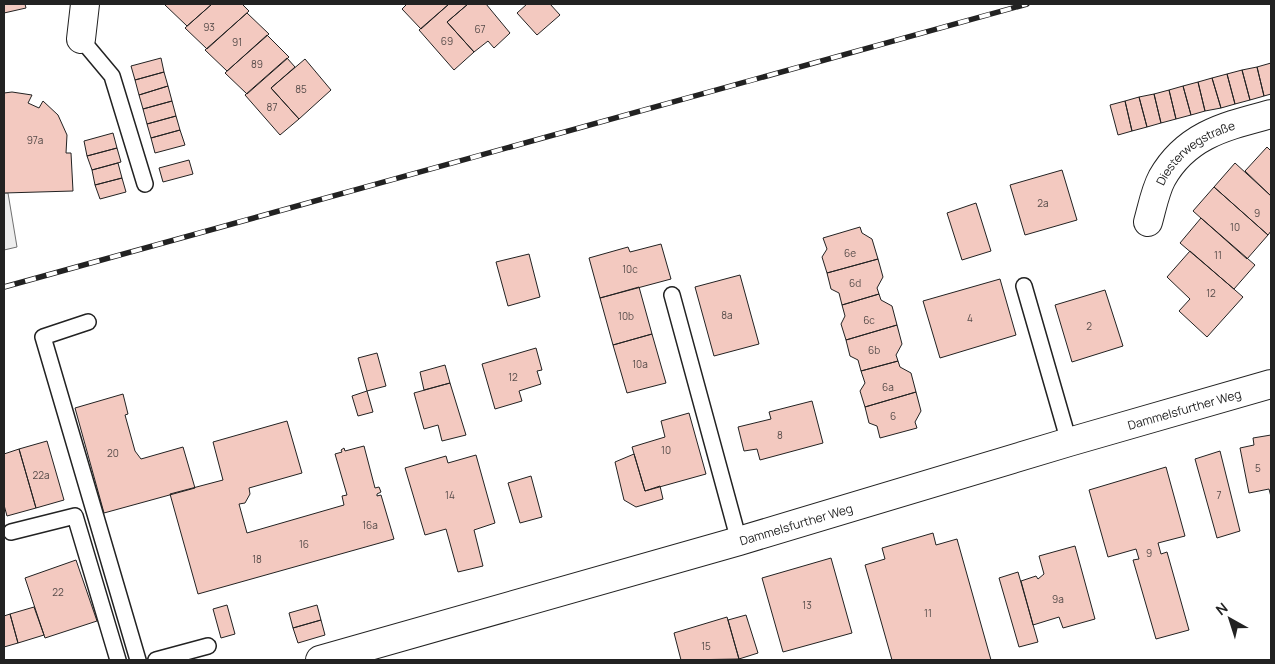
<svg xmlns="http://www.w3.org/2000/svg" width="1275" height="664" font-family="Manrope,sans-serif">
	<rect width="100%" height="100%" fill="#fff"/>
	<path fill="#eee" stroke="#6f6f6f" d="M4,193H8L17,247L4,250Z"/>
	<path fill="#f3c9c0" stroke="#222" d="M4,4H25L26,8L4,13Z
		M167,4H212L187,26L165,5Z
		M212,4H242L249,11L207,49L185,28Z
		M407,4H449L421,29L402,9Z
		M449,4H468L447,22L474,52L454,70L419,30Z
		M468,4H486L510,33L494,48L488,41L474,52L447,22Z
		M527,4H550L560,15L537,35L517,13Z
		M247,13L269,34L227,71L205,50Z
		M267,35L289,57L247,94L225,73Z
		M161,58L164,72L135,80L131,66Z
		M287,58L295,67L271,88L299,119L280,135L245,95Z
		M305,59L331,90L299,119L271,88Z
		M1271,63V94L1264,96L1257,67Z
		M1257,67L1264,96L1250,100L1242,70Z
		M1242,70L1250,100L1235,104L1227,74Z
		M164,72L168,86L139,95L135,80Z
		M1227,74L1235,104L1221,108L1212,78Z
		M1212,78L1221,108L1205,111L1198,82Z
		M1198,82L1205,111L1191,115L1183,86Z
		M168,86L172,101L143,109L139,95Z
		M1183,86L1191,115L1176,119L1169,90Z
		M1169,90L1176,119L1161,123L1154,94Z
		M12,92L32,95L28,103L39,108L43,101L58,115L67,135L66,153H71L73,191L4,193V93Z
		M1154,94L1161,123L1147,127L1139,97Z
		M1139,97L1147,127L1132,131L1125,101Z
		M172,101L176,116L147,124L143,109Z
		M1125,101L1132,131L1118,135L1110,105Z
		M176,116L180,130L151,138L147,124Z
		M180,130L185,145L155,153L151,138Z
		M113,133L117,148L87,156L84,141Z
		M1267,147L1271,151V196L1245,171Z
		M117,148L121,162L92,170L87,156Z
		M189,160L193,174L163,182L159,168Z
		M118,163L122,178L95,185L92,170Z
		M1235,163L1271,196V231L1268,235L1214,187Z
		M1062,170L1077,220L1025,235L1010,185Z
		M122,178L126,192L100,199L95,185Z
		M1214,187L1268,235L1247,259L1193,211Z
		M976,203L991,251L962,260L947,213Z
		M1201,218L1255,265L1234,289L1180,243Z
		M860,227L862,233L872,239L878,259L827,273L822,257L827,249L823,238Z
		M661,244L671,279L600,298L589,258L628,247L630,252Z
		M1190,251L1243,297L1207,337L1179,311L1190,299L1167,277Z
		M529,254L540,297L508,306L496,262Z
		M878,259L883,277L877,288L879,294L842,305L839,293L831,289L827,273Z
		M740,275L759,344L714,356L695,287Z
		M1000,279L1016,335L940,358L923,301Z
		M639,287L652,334L613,345L600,298Z
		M1105,290L1123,346L1072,362L1055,305Z
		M879,294L881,300L892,306L897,325L846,340L841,324L845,316L842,305Z
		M897,325L902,344L896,355L898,361L861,371L858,360L850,356L846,340Z
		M652,334L666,383L627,393L613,345Z
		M536,348L542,370L537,371L541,384L519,391L522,401L495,409L482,364Z
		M377,353L386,386L367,391L358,358Z
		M898,361L900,367L911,373L916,392L865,407L860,391L865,383L861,371Z
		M445,365L450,383L424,390L420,372Z
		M450,383L466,435L442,441L438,425L424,429L414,393Z
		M367,391L373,412L358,416L352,396Z
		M916,392L921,411L915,422L917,428L880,438L877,426L869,423L865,407Z
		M123,394L128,414L125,415L135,451L141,459L183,447L195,488L104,513L75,408Z
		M812,401L823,443L760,460L757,449L744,451L738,427L771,419L769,412Z
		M689,413L706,474L645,491L632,447L665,437L661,421Z
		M287,421L302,473L249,488L250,494L245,503L239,504L247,533L344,505L342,496L347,495L335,454L342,452L341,450L344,448L345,451L364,446L375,488L379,487L381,492L377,494V496L381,495L394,539L198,594L170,494L223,480L213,442Z
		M1271,435V497L1269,489L1249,493L1240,448L1254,445L1253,438Z
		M47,441L64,500L36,508L19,449Z
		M19,449L36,508L7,516L4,505V454Z
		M1220,451L1240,531L1217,538L1195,459Z
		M634,454L645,491L660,486L663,499L636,507L624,500L615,462Z
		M476,455L495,523L474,530L483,566L458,572L446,529L425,535L405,468L446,456L448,463Z
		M1166,467L1185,536L1158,543L1161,554L1167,552L1189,630L1156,639L1133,560L1139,559L1136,549L1108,557L1089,490Z
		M531,476L542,517L520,523L508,483Z
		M933,533L936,545L957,539L991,660H892L865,565L885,559L882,548Z
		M1075,546L1095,619L1063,628L1059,617L1033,625L1021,581L1036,576L1038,579L1044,574L1039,556Z
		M831,558L852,633L783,652L762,578Z
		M76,560L97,621L45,638L25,578Z
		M1018,572L1038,642L1019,647L999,578Z
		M227,605L235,634L221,638L213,609Z
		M317,605L321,620L293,628L289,613Z
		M34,607L44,635L18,643L10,614Z
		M10,614L18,643L4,647V616Z
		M746,615L758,653L739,659L728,620Z
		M727,617L739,659L681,660L674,633Z
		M321,620L325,635L298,643L293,628Z"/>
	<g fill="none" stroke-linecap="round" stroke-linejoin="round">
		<g stroke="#222" stroke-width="18">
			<path id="lane" d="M81,39L112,76L145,184
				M1024,286L1069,442
				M672,295L739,541
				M88,322L43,337L138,660
				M11,532L75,516L118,660
				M156,660L208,646"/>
		</g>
		<g stroke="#222" stroke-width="30">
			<g id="street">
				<path d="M81,39L85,4"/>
				<path id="s1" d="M1148,222C1152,208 1155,191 1162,178C1187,134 1227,126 1271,114"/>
				<path id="s2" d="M320,660L739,541L1069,442L1271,384"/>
			</g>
		</g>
		<use href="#lane" stroke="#fff" stroke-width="15"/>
		<use href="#street" stroke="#fff" stroke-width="28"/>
		<g stroke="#222" stroke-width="5.5">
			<path id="rail" d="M4,287L1027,4"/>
		</g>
		<use href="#rail" stroke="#fff" stroke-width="4" stroke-dasharray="11" stroke-linecap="butt"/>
	</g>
	<g text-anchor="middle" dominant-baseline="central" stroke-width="4" stroke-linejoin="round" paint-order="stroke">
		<g font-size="10" fill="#564c4a">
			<text x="209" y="27">93</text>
			<text x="480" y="29">67</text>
			<text x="447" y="41">69</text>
			<text x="237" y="42">91</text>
			<text x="257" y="64">89</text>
			<text x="301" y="89">85</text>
			<text x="272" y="107">87</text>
			<text x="35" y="140">97a</text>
			<text x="1043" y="203">2a</text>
			<text x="1257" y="213">9</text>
			<text x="1235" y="227">10</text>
			<text x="850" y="253">6e</text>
			<text x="1218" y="255">11</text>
			<text x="630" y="269">10c</text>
			<text x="855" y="283">6d</text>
			<text x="1211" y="293">12</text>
			<text x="727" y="315">8a</text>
			<text x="626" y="316">10b</text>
			<text x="970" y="318">4</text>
			<text x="869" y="320">6c</text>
			<text x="1089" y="326">2</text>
			<text x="874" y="350">6b</text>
			<text x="640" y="364">10a</text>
			<text x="513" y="377">12</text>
			<text x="888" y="387">6a</text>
			<text x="893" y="416">6</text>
			<text x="780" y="435">8</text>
			<text x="666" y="450">10</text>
			<text x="113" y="453">20</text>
			<text x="1258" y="468">5</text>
			<text x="41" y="475">22a</text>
			<text x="450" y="495">14</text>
			<text x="1219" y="495">7</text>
			<text x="370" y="525">16a</text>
			<text x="304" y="544">16</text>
			<text x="1149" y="553">9</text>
			<text x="257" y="559">18</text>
			<text x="58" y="592">22</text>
			<text x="1058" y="599">9a</text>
			<text x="807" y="605">13</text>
			<text x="928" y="613">11</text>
			<text x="706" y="646">15</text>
		</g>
		<g font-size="12" fill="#222" stroke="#fff">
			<text stroke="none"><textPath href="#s1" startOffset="89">Diesterwegstraße</textPath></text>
			<text stroke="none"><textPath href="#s2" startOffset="900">Dammelsfurther Weg</textPath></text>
			<text stroke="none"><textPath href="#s2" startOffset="495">Dammelsfurther Weg</textPath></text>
		</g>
	</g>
	<rect width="1275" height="664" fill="none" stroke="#222222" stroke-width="10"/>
	<g transform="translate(1230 619) rotate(321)" stroke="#ffffff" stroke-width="4" paint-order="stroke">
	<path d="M0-4L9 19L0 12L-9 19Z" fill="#222222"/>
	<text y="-8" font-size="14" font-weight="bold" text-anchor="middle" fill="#222222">N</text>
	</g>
</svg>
